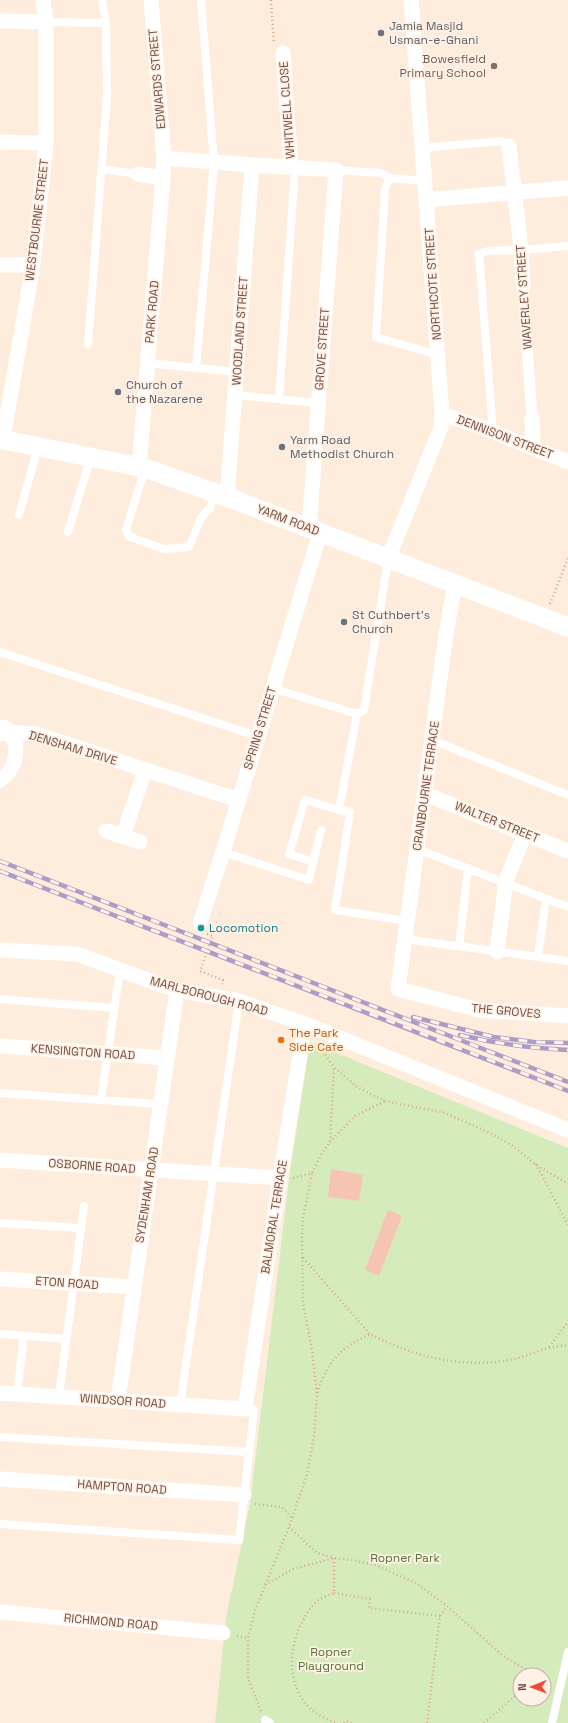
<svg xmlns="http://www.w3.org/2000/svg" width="568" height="1723" font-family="'Space Grotesk',sans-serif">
	<rect width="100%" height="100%" fill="#feeddd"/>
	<path fill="#d5ebbb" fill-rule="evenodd" d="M310,1042L568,1148V1723H215L226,1618L250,1503L289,1179ZM520,1675H544V1699H520Z"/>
	<path fill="#f5c4b3" d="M331,1169L363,1175L359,1201L328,1197Z
		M388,1210L402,1216L379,1276L365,1270Z"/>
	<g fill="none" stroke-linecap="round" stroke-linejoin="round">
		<path stroke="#d9a897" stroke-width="2.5" stroke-dasharray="1 3" stroke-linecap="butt" d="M271,0L274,43
			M550,604L568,558
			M207,934L213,936L200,971L223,980L222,984
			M318,1045L334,1067
			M330,1142L355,1116L385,1101
			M536,1164L568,1225
			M293,1178L312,1173L322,1153L330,1142L334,1067L357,1087L385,1101L445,1113L488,1132L513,1146L535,1164L568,1184
			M303,1258L370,1334
			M549,1347L568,1322
			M317,1393C328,1361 340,1348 370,1334C412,1356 462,1369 509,1360C523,1358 536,1351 550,1348C556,1346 562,1346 568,1345
			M255,1504L282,1507L292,1518
			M289,1527L317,1553L334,1558V1593C328,1596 319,1598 315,1603C308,1610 303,1620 299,1629C283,1668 294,1712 338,1723
			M265,1585L293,1569L334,1558L352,1560L375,1565L416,1583L447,1606L502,1655L535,1675
			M334,1593L370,1599L369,1608L440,1616
			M237,1636L248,1638
			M544,1680L551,1683
			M261,1711L248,1678V1638L255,1610L289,1527L307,1474L314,1436L317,1394L312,1350L303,1303L302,1237L303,1218L312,1173
			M344,1723L345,1721L352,1723
			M427,1723L440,1616L447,1606
			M484,1723L520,1692"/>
		<path stroke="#fff" stroke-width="8" d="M46,22L106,23
			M423,148L502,141L509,146
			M102,169L138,174
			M336,170L381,173L389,178L424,181
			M389,178L385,189L376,337L438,355
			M88,344L107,96L106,23L102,0
			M148,363L237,372
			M196,368L214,163L201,0
			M235,395L318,403
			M279,399L295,168
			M493,432L479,254L488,251L521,250L568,246
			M145,468L126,530L130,537L164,549L189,547L201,518L210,508L215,493
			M19,515L38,447
			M68,532L91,457
			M0,652L257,736
			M272,688L357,714L339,810L305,800L289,854L313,862
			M357,714L364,710L388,559
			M432,740L568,795
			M339,810L350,812L335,910L407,921
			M417,849L568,907
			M223,852L309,880L321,830
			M404,939L568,961
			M459,946L468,868
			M538,957L545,905L548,899
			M0,999L114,1008
			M0,1093L160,1104
			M101,1100L120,970
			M0,1223L81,1228L84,1206
			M0,1334L66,1339
			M17,1394L24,1336
			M59,1396L81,1228
			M180,1405L239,1001
			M0,1437L250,1452
			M0,1524L239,1540L254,1410L245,1409
			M265,1720L270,1723
			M552,1723L568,1652"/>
		<path stroke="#fff" stroke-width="11" d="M523,286L532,418"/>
		<path stroke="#fff" stroke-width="15" d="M0,21L46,22
			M283,53L291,167
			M0,142L46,143
			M509,146L521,250L523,286
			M164,158L252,165L336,170L309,529
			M138,174L163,178
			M426,200L568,188
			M0,265H33
			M442,414L481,427L568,462
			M532,418L533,447
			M3,439L33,265L46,143V22L43,0
			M139,466L163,178L164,158L151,0
			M227,497L252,165
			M388,559L441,427L442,414L411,0
			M455,583L446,634L398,989L479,1010L568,1016
			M0,734L10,732L36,734L238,800
			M0,780C15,771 21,748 10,732C9,730 5,728 3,727
			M425,794L568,851
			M106,831L140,842
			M123,836L145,770
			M200,923L223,852L320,533
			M0,950L77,954L161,985L177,990L239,1001L305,1024L568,1130
			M497,952L506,880L525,834
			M0,1046L167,1058
			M0,1160L280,1178
			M0,1279L133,1287
			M0,1393L245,1409L280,1178L305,1024
			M118,1400L177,990
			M0,1479L244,1495
			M0,1612L223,1633"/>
		<path stroke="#fff" stroke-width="19" d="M0,439L145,468L227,497L568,627"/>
		<g stroke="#ad9cc6" stroke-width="4.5">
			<path id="rail" d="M0,861L568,1082
				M0,871C189,945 379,1016 568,1091
				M413,1017L494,1037L534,1042L568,1043
				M460,1035C497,1044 530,1048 568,1050"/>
		</g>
		<use href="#rail" stroke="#fff1e5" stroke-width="3" stroke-dasharray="9" stroke-linecap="butt"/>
	</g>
	<g fill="#6b7280" stroke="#fff1e5" stroke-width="1.5">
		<circle cx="381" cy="33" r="4"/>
		<circle cx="118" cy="392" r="4"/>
		<circle cx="282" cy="447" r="4"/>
		<circle cx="344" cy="622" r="4"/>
	</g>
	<circle fill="#8d6e63" stroke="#fff1e5" stroke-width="1.5" cx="494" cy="66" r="4"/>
	<circle fill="#0f9aa8" stroke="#fff1e5" stroke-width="1.5" cx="201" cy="928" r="4"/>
	<circle fill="#e8710a" stroke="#fff1e5" stroke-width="1.5" cx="281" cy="1040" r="4"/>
	<g text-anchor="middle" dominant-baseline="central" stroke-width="3.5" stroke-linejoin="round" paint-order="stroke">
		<g font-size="12" fill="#5b616d" stroke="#fff1e5" text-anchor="start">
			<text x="389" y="26">Jamia Masjid<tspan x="389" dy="14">Usman-e-Ghani</tspan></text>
			<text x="126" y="385">Church of<tspan x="126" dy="14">the Nazarene</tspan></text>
			<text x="290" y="440">Yarm Road<tspan x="290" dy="14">Methodist Church</tspan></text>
			<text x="352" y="615">St Cuthbert's<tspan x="352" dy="14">Church</tspan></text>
		</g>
		<g font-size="12" fill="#785e54" stroke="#fff1e5" text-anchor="end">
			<text x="486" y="59">Bowesfield<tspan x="486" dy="14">Primary School</tspan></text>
		</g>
		<g font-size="12" fill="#744f44" stroke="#fff1e5">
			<text transform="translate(157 79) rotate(-95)">EDWARDS STREET</text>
			<text transform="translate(287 110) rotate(-94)">WHITWELL CLOSE</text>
			<text transform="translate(37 220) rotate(-83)">WESTBOURNE STREET</text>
			<text transform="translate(433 284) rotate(-94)">NORTHCOTE STREET</text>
			<text transform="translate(524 297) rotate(-94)">WAVERLEY STREET</text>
			<text transform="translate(152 312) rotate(-85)">PARK ROAD</text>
			<text transform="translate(240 331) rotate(-86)">WOODLAND STREET</text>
			<text transform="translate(322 349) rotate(-86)">GROVE STREET</text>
			<text transform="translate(505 437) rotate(21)">DENNISON STREET</text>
			<text transform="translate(288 520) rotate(21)">YARM ROAD</text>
			<text transform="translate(260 728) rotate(-73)">SPRING STREET</text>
			<text transform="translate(73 748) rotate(17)">DENSHAM DRIVE</text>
			<text transform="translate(426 786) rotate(-82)">CRANBOURNE TERRACE</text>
			<text transform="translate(497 822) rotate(22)">WALTER STREET</text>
			<text transform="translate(209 996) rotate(15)">MARLBOROUGH ROAD</text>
			<text transform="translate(506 1011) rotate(5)">THE GROVES</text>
			<text transform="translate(83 1052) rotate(4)">KENSINGTON ROAD</text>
			<text transform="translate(92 1166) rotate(4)">OSBORNE ROAD</text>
			<text transform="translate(147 1195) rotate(-81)">SYDENHAM ROAD</text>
			<text transform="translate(274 1217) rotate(-81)">BALMORAL TERRACE</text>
			<text transform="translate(67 1283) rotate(4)">ETON ROAD</text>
			<text transform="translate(123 1401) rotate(4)">WINDSOR ROAD</text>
			<text transform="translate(122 1487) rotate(4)">HAMPTON ROAD</text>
			<text transform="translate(111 1622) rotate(5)">RICHMOND ROAD</text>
		</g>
		<g font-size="12" fill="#0d838f" stroke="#fff1e5" text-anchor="start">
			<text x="209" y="928">Locomotion</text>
		</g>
		<g font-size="12" fill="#c56008" stroke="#fff1e5" text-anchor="start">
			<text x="289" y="1033">The Park<tspan x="289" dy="14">Side Cafe</tspan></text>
		</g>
		<g font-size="12" fill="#537539" stroke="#fff1e5">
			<text x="405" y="1558">Ropner Park</text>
			<text x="331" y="1652">Ropner<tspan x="331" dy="14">Playground</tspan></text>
		</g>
	</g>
	<g transform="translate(532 1687) rotate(269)"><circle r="19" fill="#fff1e5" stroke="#c7b0a5"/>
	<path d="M0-3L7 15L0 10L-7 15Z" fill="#f14938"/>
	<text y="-6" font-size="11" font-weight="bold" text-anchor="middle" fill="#744f44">N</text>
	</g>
</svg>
